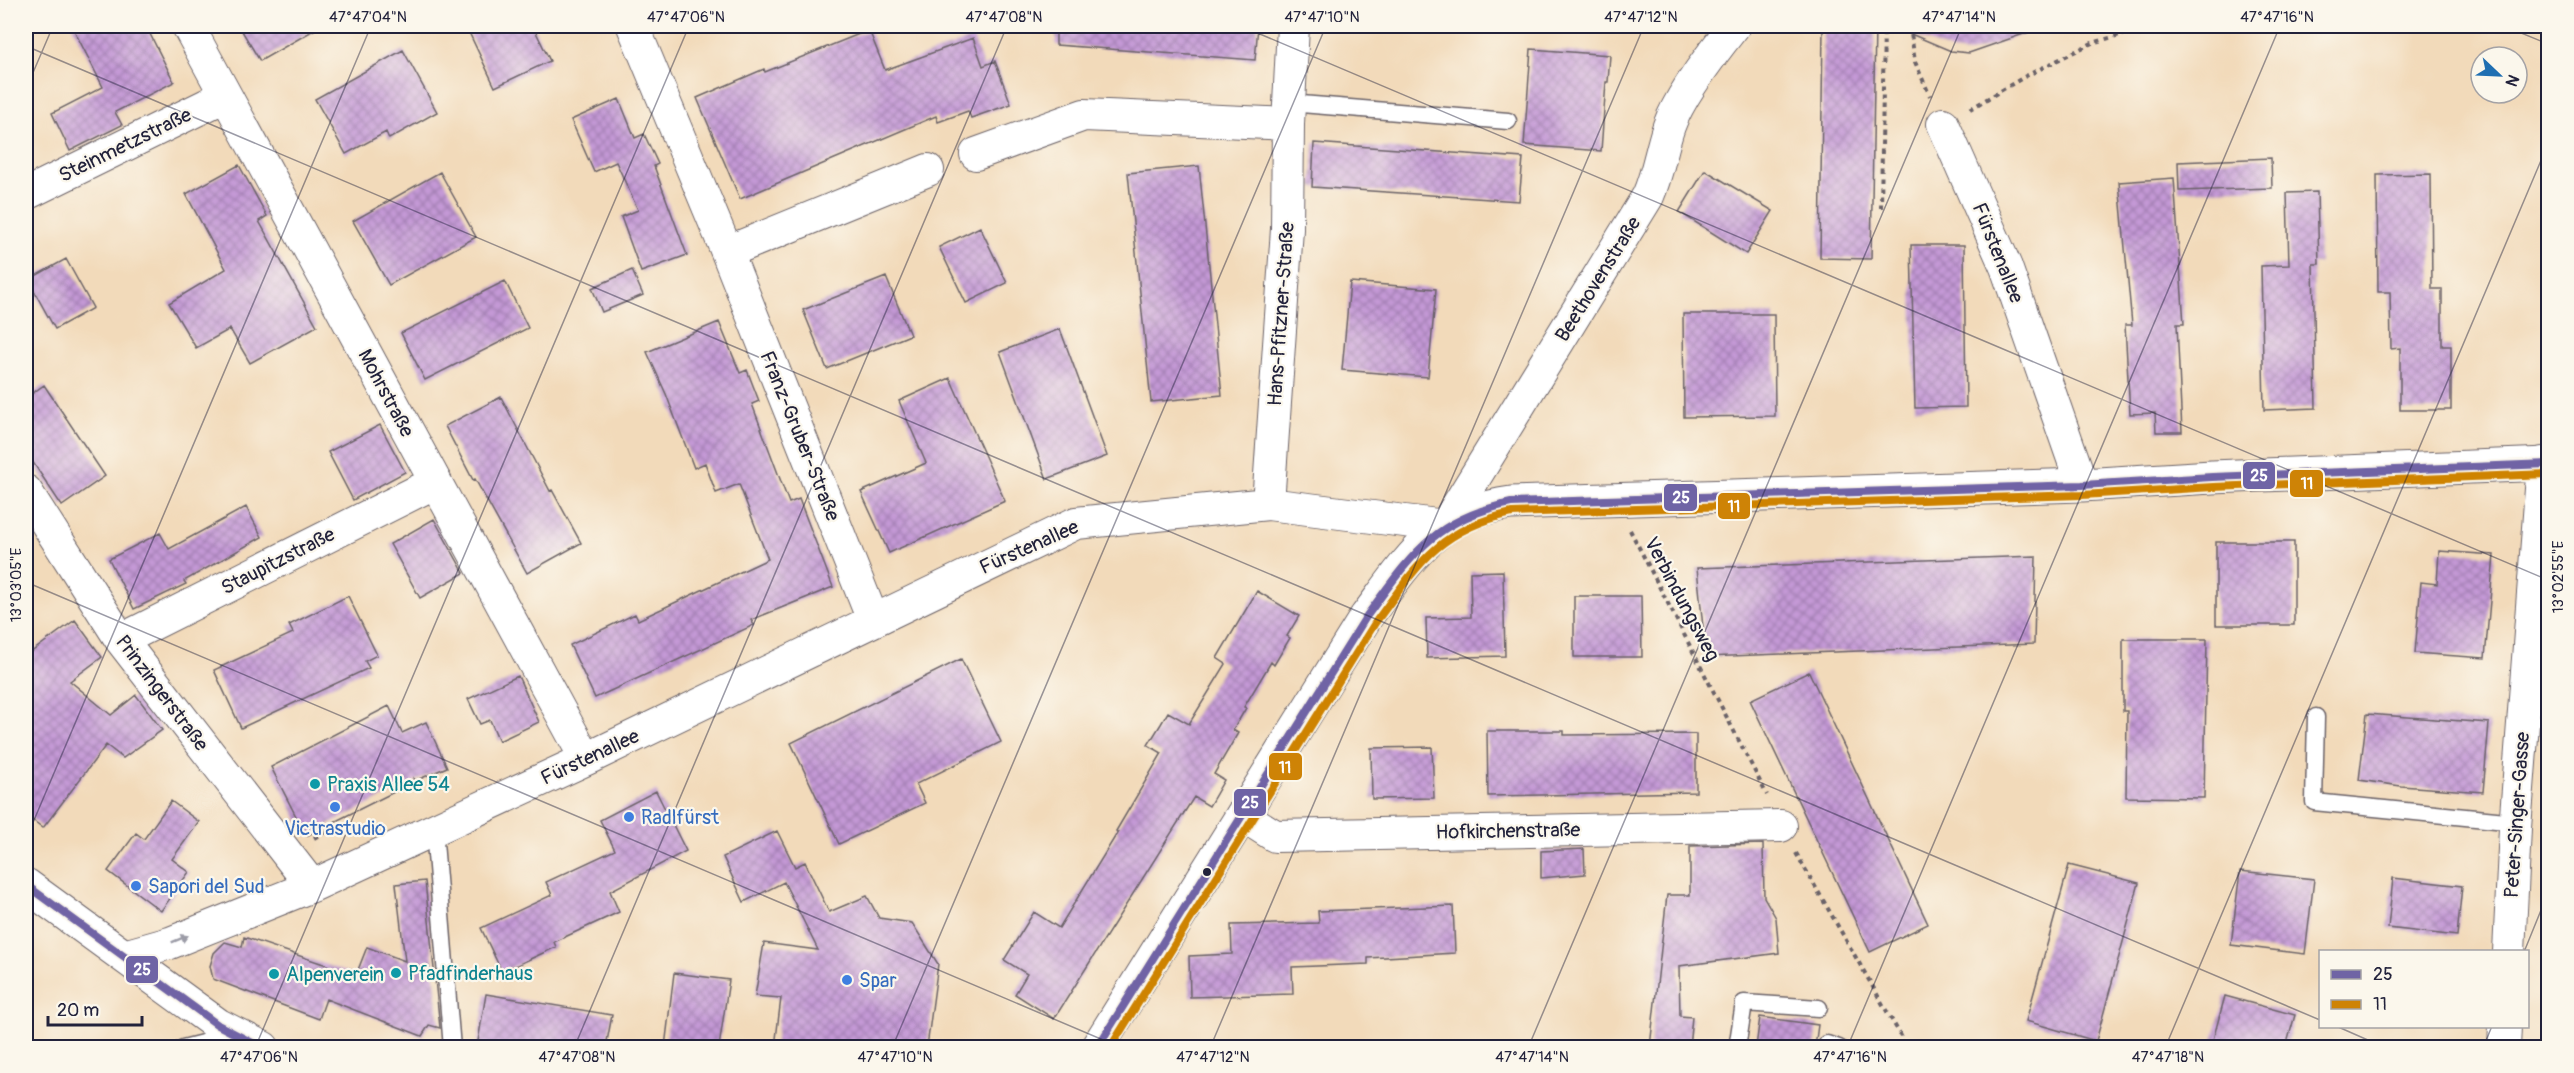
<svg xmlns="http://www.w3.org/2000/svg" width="2574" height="1073" font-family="Pangolin,sans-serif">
	<defs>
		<pattern id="building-cross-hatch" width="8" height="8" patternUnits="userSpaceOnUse" patternTransform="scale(1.5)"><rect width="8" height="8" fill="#c499d6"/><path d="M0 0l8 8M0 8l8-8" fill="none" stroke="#9f7caf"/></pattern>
	</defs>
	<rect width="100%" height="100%" fill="#fbf7ec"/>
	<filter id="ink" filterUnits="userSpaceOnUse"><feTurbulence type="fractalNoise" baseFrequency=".0167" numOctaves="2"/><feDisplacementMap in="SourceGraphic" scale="12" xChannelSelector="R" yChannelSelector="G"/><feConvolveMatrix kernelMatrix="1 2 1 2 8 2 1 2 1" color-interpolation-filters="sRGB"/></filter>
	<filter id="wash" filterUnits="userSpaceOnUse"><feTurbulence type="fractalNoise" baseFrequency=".008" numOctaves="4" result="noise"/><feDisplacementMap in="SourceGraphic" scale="24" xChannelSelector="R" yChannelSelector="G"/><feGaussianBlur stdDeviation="1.35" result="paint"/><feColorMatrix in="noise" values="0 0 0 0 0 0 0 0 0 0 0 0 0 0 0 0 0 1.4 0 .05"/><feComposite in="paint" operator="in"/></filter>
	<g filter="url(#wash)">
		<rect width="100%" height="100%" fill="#f2daba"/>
		<g id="blocks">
			<path fill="url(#building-cross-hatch)" d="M72,26H146L174,82L115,112L122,125L70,151L52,113L103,87Z
				M239,26H321L260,61Z
				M466,26H533L550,61L495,87Z
				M1056,26H1258L1255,60L1056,45Z
				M1823,26H1875L1871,259L1820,258Z
				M1892,26H2037L2038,29L1969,53L1951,51Z
				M869,30L885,70L973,38L983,66L995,61L1011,104L971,118L968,111L938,122L936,116L740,199L697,98L764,69L765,72Z
				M1531,49L1610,55L1608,82H1606L1601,151L1524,145Z
				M403,50L437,112L389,139L386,132L346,154L315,99Z
				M619,99L635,138L644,134L658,164L654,166L687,255L641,272L621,217L638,210L616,162L594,172L571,120Z
				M1314,143L1523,158L1519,201L1312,187Z
				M2271,158L2272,188L2179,191L2178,162Z
				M239,165L267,216L259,221L317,326L250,363L230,329L196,348L169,303L226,269L186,194Z
				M1199,166L1222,395L1151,402L1128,173Z
				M1705,170L1773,211L1746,254L1679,212Z
				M440,172L476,237L389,285L353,221Z
				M2431,174L2432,289H2442V346H2451V410H2400V348L2391,349L2390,292H2378L2377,175Z
				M2174,178L2184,324H2177L2182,432H2156L2155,413L2130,414L2125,325H2132L2119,182Z
				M2317,192L2319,264H2313L2316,408L2264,410L2261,266L2289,265L2287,193Z
				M980,227L1007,283L966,303L939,247Z
				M1911,245H1964L1966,407L1915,408Z
				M66,259L93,308L55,329L28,280Z
				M632,270L643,295L602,312L592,288Z
				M886,277L910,335L827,369L803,310Z
				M505,281L528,328L425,380L401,333Z
				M1350,282L1436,289L1428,377L1342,370Z
				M1683,314H1774L1775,416L1684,417Z
				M719,322L740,373L747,370L759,401L752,404L789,503L799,499L833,587L751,620L754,625L595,698L570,645L635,614L638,620L768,559L739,484L716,493L705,463L694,468L666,394L647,352Z
				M1060,329L1107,456L1047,479L1000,352Z
				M950,378L1005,501L889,553L861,492L926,463L899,401Z
				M44,385L105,476L62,506L26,452V398Z
				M501,397L550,491L552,490L581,543L527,573L475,479L473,480L445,426Z
				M380,425L405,472L353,500L328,452Z
				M246,507L262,537L184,581L186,584L134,609L109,559L160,533L169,549Z
				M434,519L464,573L420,598L390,544Z
				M2216,542H2294V625H2216Z
				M2439,551L2494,555L2485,658L2415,653L2421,582L2437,584Z
				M2036,556L2034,644L1706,657L1697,568Z
				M1503,571L1505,656L1427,658L1426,618L1471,617L1470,572Z
				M1257,591L1299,616L1287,636L1290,638L1274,665L1271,662L1244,707L1246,708L1233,730L1238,733L1214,774L1224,780L1209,806L1194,797L1054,1019L1015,994L1027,974L1004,960L1034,912L1059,928L1118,832L1116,831L1162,753L1148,745L1161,724L1168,712L1189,724L1226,664L1217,658Z
				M348,596L377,655L365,661L369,668L241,728L214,670L293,633L289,625Z
				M1574,596H1641L1642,657H1574Z
				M75,620L102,657L70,681L111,715L136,695L162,730L123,758L106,745L43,828L26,815V656Z
				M2123,639H2207L2204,798L2126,797L2127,711H2123Z
				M961,659L1001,742L916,784L925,803L839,844L791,743Z
				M1809,672L1928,924L1870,952L1750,700Z
				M518,676L539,722L499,741L490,720L480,724L468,699Z
				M389,706L402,733L426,722L447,767L415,781L413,777L414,782L306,836L271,767Z
				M2367,714L2489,723L2483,792L2401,786L2359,780Z
				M1487,731H1564V735L1696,734V792L1488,796Z
				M1432,747L1434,798L1372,799L1371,748Z
				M656,791L686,851L610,891L619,912L554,942L556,947L502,972L481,928L552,895L546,882L615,850L600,820Z
				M171,801L199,822L172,859L189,872L161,911L108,871L136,833L144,839Z
				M777,831L795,867L805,862L829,912L867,896L879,918L912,923L938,964L927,1047H775L781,998L755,996L764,943L818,950L784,882L744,902L723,857Z
				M1763,844L1764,897L1776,918L1779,953L1679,966L1680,1016L1692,1017L1689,1047H1650L1667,895H1690V846Z
				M1584,849L1585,874L1541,878V851Z
				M2069,865L2139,883L2096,1041L2026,1021Z
				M2240,871L2314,879L2305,954L2231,945Z
				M2393,878L2462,886L2457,936L2388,928Z
				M425,881L440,1028L429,1025L422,1036L326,999L319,1019L213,979L210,966L214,953L225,942L242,947L244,937L356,975L367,947L405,961L396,884Z
				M1453,906L1455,953L1368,958V964L1292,967L1293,994L1190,997L1189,956L1232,954L1231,925L1319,923L1318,911Z
				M674,973L729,980L719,1047H665Z
				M486,994L612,1015L606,1047H477Z
				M2225,996L2295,1015L2286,1047H2211Z
				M1760,1017L1818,1025L1815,1047H1756Z"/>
		</g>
	</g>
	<g filter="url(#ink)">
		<use href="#blocks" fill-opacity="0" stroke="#6b6267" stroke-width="1.5"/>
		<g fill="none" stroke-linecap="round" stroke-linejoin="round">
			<g stroke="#6b6267" stroke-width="19">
				<path id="service" d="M1289,103L1508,121
					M2316,717L2314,802L2516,822
					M434,830L452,1048
					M1827,1044L1839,1048
					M183,1048L203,1043
					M201,1048L218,1025
					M1737,1048L1744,1003L1819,1008"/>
			</g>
			<g stroke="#6b6267" stroke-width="34">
				<path id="minor" d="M188,26L586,759
					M633,26L727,252L873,620
					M1943,124L2006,267L2082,485
					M976,154L1084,115L1288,124
					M26,194L225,96
					M727,252L928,170
					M26,491L121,640L312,886
					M1268,504L1287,229L1288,124L1293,26
					M121,640L434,483
					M1242,815L1275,836L1781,826
					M2509,952L2515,828L2543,463
					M124,956L170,943L312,886L593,756L1076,523L1268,504L1445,526L1648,196C1658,173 1661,149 1669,126C1680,95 1714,51 1734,26
					M2504,1048L2505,1026"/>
			</g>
			<g stroke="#6b6267" stroke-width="35">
				<path id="tertiary" d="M1097,1048L1366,617C1409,560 1435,513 1511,503L2082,485L2212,477L2548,464"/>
			</g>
			<g stroke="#6b6267" stroke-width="35">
				<path id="secondary" d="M26,885L218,1025L263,1048"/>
			</g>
			<path stroke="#6b6267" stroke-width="4" stroke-dasharray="4.5 4.5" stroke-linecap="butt" d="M1910,26L1915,62L1930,96
				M1970,109L2024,77L2092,43L2151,26
				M1881,208L1884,26
				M1630,530L1767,795
				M314,838L334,827L332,823
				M1796,853L1901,1036L1902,1048"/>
			<use href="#service" stroke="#fff" stroke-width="16"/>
			<use href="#minor" stroke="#fff" stroke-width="32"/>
			<use href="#tertiary" stroke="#fff" stroke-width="33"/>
			<use href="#secondary" stroke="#fff" stroke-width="33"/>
			<g stroke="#fbf7ec" stroke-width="12">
				<path id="bus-1" d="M26,885L218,1025L262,1048
					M1097,1048L1366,617C1411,556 1433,519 1511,503L2082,485L2212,477L2548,464"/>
			</g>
			<g stroke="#fbf7ec" stroke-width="12">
				<path id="bus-2" d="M1110,1048L1375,623C1417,566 1438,529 1512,513L2082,495L2213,487L2548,474"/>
			</g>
			<use href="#bus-1" stroke="#6f64a5" stroke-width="8"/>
			<use href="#bus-2" stroke="#ce8306" stroke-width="8"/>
		</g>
		<defs><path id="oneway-solid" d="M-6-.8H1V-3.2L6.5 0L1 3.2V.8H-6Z" transform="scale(1.5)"/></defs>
		<use fill="#9c9ca7" href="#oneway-solid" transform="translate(180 939) rotate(-22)"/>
	</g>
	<path fill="none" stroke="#22223b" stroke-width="1.5" stroke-opacity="0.45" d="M1241,26L2548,580M2504,26L2548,44M26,46L2320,1020M26,89L53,26M26,582L1122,1048M26,839L371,26M2524,952L2548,893M2336,1026L2386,1048M255,1048L689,26M574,1048L1007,26M892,1048L1326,26M1210,1048L1644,26M1528,1048L1962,26M1847,1048L2280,26M2165,1048L2548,144M2483,1048L2492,1026"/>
	<g fill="#0f9aa8" stroke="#fbf7ec" stroke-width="2">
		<circle cx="315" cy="784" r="6"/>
		<circle cx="396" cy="973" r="6"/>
		<circle cx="274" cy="974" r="6"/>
	</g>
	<g fill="#3f7fe0" stroke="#fbf7ec" stroke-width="2">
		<circle cx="335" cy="807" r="6"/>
		<circle cx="629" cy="817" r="6"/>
		<circle cx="136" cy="886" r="6"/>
		<circle cx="847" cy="980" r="6"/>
	</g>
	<circle fill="#22223b" stroke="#fbf7ec" stroke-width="2" cx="1207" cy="872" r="5"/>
	<g text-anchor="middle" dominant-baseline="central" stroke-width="4.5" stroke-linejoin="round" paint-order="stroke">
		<g font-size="20" fill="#22223b" stroke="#fbf7ec">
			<text transform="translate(125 145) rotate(-26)">Steinmetzstraße</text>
			<text transform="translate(1998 253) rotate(68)">Fürstenallee</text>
			<text transform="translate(1598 279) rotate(-58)">Beethovenstraße</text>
			<text transform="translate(1281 314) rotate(-86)">Hans-Pfitzner-Straße</text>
			<text transform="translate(386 393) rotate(62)">Mohrstraße</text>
			<text transform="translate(800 436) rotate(68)">Franz-Gruber-Straße</text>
			<text transform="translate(1029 547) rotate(-24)">Fürstenallee</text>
			<text transform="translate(278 561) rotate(-27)">Staupitzstraße</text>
			<text transform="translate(1682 599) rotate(62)">Verbindungsweg</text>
			<text transform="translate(162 693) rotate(53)">Prinzingerstraße</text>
			<text transform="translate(590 757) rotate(-25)">Fürstenallee</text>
			<text transform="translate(2517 815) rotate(-86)">Peter-Singer-Gasse</text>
			<text transform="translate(1508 831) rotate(-1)">Hofkirchenstraße</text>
		</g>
		<g font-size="20" fill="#0d838f" stroke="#fbf7ec" text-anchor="start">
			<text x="327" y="784">Praxis Allee 54</text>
			<text x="408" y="973">Pfadfinderhaus</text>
			<text x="286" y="974">Alpenverein</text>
		</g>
		<g font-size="20" fill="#366cbe" stroke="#fbf7ec" text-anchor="start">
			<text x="641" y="817">Radlfürst</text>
			<text x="335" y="828" text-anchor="middle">Victrastudio</text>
			<text x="148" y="886">Sapori del Sud</text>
			<text x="859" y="980">Spar</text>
		</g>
	</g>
	<g stroke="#fbf7ec" stroke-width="2">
		<rect x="2242" y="461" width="34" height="29" rx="6" fill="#6f64a5"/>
		<rect x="2289" y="469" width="35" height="29" rx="6" fill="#ce8306"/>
		<rect x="1663" y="483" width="35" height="29" rx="6" fill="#6f64a5"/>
		<rect x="1717" y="492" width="34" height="28" rx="6" fill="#ce8306"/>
		<rect x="1268" y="752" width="35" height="29" rx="6" fill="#ce8306"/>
		<rect x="1233" y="788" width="34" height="29" rx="6" fill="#6f64a5"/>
		<rect x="125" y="955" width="34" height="29" rx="6" fill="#6f64a5"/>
	</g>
	<g font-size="16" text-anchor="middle" font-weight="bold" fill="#fff">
		<text x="2259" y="481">25</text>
		<text x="2307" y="489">11</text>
		<text x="1681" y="503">25</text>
		<text x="1734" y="512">11</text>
		<text x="1285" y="773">11</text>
		<text x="1250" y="808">25</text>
		<text x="142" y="975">25</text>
	</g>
	<rect width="2574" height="1073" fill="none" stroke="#fbf7ec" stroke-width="66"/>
	<rect x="2319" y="950" width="210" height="78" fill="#fbf7ec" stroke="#a4a2a5" stroke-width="1.5"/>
	<rect x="2331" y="970" width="30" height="9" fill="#6f64a5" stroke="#a4a2a5" stroke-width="1.5"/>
	<text x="2373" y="980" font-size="18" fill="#22223b">25</text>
	<rect x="2331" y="1000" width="30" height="9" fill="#ce8306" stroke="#a4a2a5" stroke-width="1.5"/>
	<text x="2373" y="1010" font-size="18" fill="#22223b">11</text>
	<g transform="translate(2499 75) rotate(113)"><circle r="28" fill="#fbf7ec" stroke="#a4a2a5" stroke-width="1.5"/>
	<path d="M0-4.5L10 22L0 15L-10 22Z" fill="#1f6fb2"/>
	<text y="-9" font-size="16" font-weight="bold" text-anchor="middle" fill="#22223b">N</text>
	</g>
	<path d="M48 1016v9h94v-9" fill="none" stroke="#22223b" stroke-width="3"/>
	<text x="57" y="1016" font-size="18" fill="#22223b" stroke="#fbf7ec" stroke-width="4.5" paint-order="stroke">20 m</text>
	<rect x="33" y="33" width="2508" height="1007" fill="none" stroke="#22223b" stroke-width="2"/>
	<g font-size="15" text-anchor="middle" fill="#22223b">
		<text x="368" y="22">47°47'04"N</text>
		<text x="686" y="22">47°47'06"N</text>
		<text x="1004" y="22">47°47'08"N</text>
		<text x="1322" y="22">47°47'10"N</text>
		<text x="1641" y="22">47°47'12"N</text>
		<text x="1959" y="22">47°47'14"N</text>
		<text x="2277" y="22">47°47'16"N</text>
		<text transform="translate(2558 577) rotate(-90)" y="5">13°02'55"E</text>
		<text transform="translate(16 585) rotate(-90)" y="5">13°03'05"E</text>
		<text x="259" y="1062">47°47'06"N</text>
		<text x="577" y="1062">47°47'08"N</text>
		<text x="895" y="1062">47°47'10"N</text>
		<text x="1213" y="1062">47°47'12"N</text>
		<text x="1532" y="1062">47°47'14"N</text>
		<text x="1850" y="1062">47°47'16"N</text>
		<text x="2168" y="1062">47°47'18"N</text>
	</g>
</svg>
